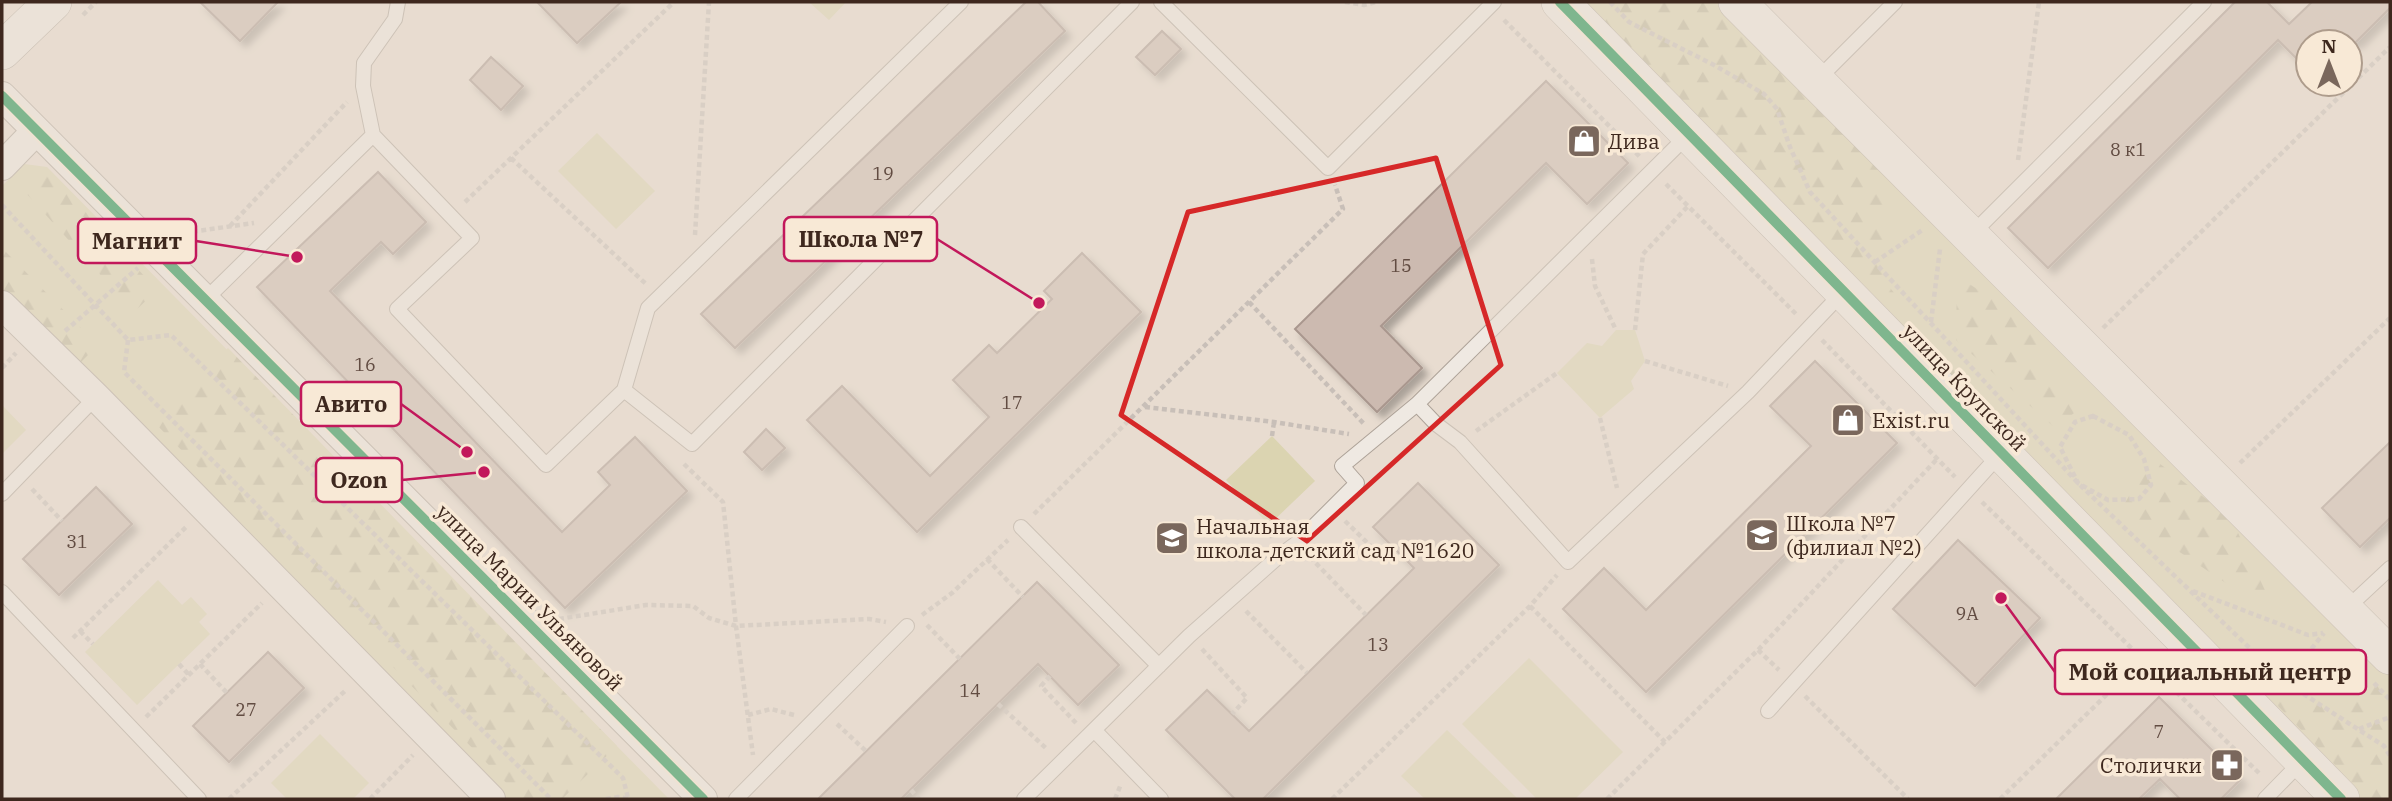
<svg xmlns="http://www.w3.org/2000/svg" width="2392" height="801" font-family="'IBM Plex Serif',serif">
	<defs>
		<pattern id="forest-firs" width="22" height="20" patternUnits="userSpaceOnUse" patternTransform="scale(1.75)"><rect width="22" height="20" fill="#dbd4b1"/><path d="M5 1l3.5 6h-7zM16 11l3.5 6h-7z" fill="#bdb698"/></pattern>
		<filter id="shadow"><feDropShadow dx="6" dy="6" stdDeviation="3.5" flood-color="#0004"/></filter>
	</defs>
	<rect width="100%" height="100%" fill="#e8dcd0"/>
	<path fill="#dbd4b1" d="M809,2H846L829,20Z
		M1572,2H1723L2390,675V799H2354Z
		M597,133L655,191L616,229L558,171Z
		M24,164L47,167L669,799H506L2,286V186Z
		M1616,330H1635L1645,361L1631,381L1634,389L1600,418L1557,373L1587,343L1602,346Z
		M2,405L26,430L2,454Z
		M1272,436L1315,481L1269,525L1226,480Z
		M158,580L182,605L191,597L207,614L199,622L210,634L137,705L85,652Z
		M1529,658L1623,752L1575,799H1537L1462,724Z
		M1447,730L1518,799H1425L1401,776Z
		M320,734L369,783L353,799H287L271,783Z"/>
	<path fill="url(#forest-firs)" d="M1577,2H1723L1882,160L1891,289L2043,479Z
		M48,171L157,290L134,312L25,192Z
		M2,248L98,345L78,365L2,289Z
		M1957,276L2046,334L2041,364L2083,406L2055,428L1956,340Z
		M228,348L617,746L562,799H522L153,421Z
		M2151,457L2231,518L2278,618L2120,512Z
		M2363,649L2390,677V799H2368L2249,676L2331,709Z"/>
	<path fill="#ccbab0" stroke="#a9978e" stroke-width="2" filter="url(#shadow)" d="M200,2H278L240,41Z
		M537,2H621L577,43Z
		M1026,2H1038L1065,31L735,348L701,314Z
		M2235,2H2267L2289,24L2312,2H2390V8L2356,42H2308V70L2278,40L2048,268L2008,228Z
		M1162,31L1181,49L1155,75L1136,57Z
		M491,57L523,86L501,110L470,80Z
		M1546,81L1628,163L1587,204L1546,163L1381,326L1422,368L1377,412L1295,329Z
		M378,172L426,222L393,254L381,242L330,291L562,532L610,485L598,472L635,437L687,491L565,608L257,287Z
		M1082,253L1141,312L917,532L807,420L842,386L930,476L989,417L953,380L989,345L997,353L1052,299L1044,291Z
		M1815,361L1897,443L1646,692L1563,609L1604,568L1646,610L1811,446L1770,406Z
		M766,429L785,448L762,470L744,452Z
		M2390,442V518L2360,547L2322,508Z
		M1418,483L1499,565L1263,799H1235L1166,730L1207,690L1249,731L1414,568L1373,527Z
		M96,487L132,524L59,595L23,559Z
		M1958,540L2040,618L1975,686L1893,609Z
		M1037,582L1119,665L1078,705L1038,664L901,799H818Z
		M268,652L304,688L229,762L193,726Z
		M2159,697L2241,779L2221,799H2180L2160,779L2139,799H2056Z"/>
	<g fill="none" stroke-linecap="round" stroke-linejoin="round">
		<g stroke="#ada298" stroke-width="16">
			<path id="service" d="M1161,2L1328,168L1494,2
				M1817,80L1895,2
				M373,135L472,238L397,309L546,465L624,390L692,444L1132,2
				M1688,135L1417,404L1436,424L1460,442L1568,562L1748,392L1843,292
				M1972,234L2204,2
				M206,299L373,135L363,86L364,63L395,19L398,2
				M624,390L648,308L961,2
				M2,494L96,397
				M1021,527L1159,666
				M2,592L199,799
				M2345,610L2390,568
				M1768,711L2001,453
				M1094,730L1189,636L1278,557L1297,543L1357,483L1342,466L1417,404
				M736,799L907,626
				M1024,799L1094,730L1161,799
				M2265,799L2303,760"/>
		</g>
		<g stroke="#ada298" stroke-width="30">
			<path id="minor" d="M2,96L703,799
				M2,166L35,132
				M2,305L96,397L491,799"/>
		</g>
		<g stroke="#ada298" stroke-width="38">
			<path id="tertiary" d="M1560,2L2341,799
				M1737,2L2390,656
				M2,51L53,2"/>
		</g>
		<path stroke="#c8bfb8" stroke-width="4.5" stroke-dasharray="5 3.5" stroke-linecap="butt" d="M1345,2L1364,5L1376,2
			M1610,2L1629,22L1714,65L1764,94L1777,109L1790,147L1810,192L2078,483L2285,682L2384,746L2390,756
			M83,15L96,2
			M1504,20L1641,158
			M511,158L646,284
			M2018,160L2039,2
			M1666,184L1796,314
			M465,202L674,2
			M2,205L128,340L171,335L623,778L628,798
			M230,226L347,102
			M176,234L254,223
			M695,235L709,2
			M1592,259L1595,286L1616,330
			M1875,262L1924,229
			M1249,302L1365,425
			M1931,322L1940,249
			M2103,328L2390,47
			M1635,330L1643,254L1688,206
			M65,331L138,268
			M128,340L124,372L551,799
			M1822,340L1955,477
			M1645,361L1728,386
			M2,368L16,353
			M1145,407L1274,422L1349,434
			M2093,416L2129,435L2144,459L2151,485L2139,499L2108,500L2078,483L2060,447L2075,422Z
			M1600,418L1617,488
			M1476,431L1557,373
			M1272,436L1274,422
			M2240,463L2390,318
			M684,464L723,502L736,626L753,755
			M32,489L62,521
			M1982,502L2261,775
			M1034,514L1343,209L1335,185
			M1345,521L1384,559L1394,548
			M1269,525L1272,538
			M1310,557L1366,615
			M987,559L1023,597
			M2193,591L2308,635L2323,633
			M1530,606L1665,742
			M1246,611L1307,673
			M922,615L952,593L1008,540
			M559,619L646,605L693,606L709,618L736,626L869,619L886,622
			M927,625L960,659
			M80,631L93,644
			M73,638L187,526
			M1202,649L1247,698L1232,714
			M1758,650L1779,670
			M179,664L189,675
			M200,664L227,693
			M1050,676L1041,686L1076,723
			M2285,682L2324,633
			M2374,683L2390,700
			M1805,696L1908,799
			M998,704L1048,750
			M748,715L771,709L794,715
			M146,717L262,603
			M837,724L867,752
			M2359,729L2390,717
			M911,790L919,799
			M229,799L346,690
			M370,799L413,755
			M606,799L618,797L631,799
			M1115,799L1121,784
			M1332,799L1530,606L1557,575
			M1607,799L1758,650L1937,459
			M2000,799L2143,659"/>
		<use href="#service" stroke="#efe9e2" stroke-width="14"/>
		<use href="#minor" stroke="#efe9e2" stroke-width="28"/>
		<use href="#tertiary" stroke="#efe9e2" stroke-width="37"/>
		<g stroke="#f8e9d6" stroke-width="15">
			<path id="cycleway" d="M1560,2L2341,799
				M2,96L703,799"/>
		</g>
		<use href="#cycleway" stroke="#00873e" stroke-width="10"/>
	</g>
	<path d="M0 0H2392V801H0ZM1436,158L1501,365L1307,541L1121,415L1188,212Z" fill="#e8dcd0" fill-opacity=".55" fill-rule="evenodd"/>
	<path fill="none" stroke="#d62828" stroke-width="5" stroke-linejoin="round" d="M1436,158L1501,365L1307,541L1121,415L1188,212Z"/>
	<defs>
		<g id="shop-square" transform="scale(1.75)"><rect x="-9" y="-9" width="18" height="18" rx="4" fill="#7a675c" stroke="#f8e9d6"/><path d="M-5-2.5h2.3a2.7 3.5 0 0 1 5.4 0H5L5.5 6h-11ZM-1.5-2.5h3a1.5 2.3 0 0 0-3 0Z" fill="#fff"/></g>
		<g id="school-square" transform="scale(1.75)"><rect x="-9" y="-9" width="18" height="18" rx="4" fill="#7a675c" stroke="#f8e9d6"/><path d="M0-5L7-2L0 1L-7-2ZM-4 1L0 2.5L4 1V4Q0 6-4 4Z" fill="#fff"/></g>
		<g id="pharmacy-square" transform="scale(1.75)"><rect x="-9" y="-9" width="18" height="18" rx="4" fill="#7a675c" stroke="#f8e9d6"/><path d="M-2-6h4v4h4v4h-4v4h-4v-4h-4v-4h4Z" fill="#fff"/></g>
	</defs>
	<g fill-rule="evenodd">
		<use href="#shop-square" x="1584" y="141"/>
		<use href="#shop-square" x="1848" y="420"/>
		<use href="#school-square" x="1762" y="535"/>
		<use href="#school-square" x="1172" y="538"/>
		<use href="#pharmacy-square" x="2227" y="765"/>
	</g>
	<g text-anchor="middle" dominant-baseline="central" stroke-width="7" stroke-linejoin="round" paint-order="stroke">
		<g font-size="18" fill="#624c42">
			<text x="2128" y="149">8 к1</text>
			<text x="883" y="173">19</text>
			<text x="1401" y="265">15</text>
			<text x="365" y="364">16</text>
			<text x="1012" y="402">17</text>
			<text x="77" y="541">31</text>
			<text x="1967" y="613">9А</text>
			<text x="1378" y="644">13</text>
			<text x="970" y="690">14</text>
			<text x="246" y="709">27</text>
			<text x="2159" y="731">7</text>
		</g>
		<g font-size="21" fill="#3e281e" stroke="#f8e9d6" text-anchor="start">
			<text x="1608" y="141">Дива</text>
			<text x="1872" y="420">Exist.ru</text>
			<text x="1786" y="523">Школа №7<tspan x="1786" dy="24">(филиал №2)</tspan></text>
			<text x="1196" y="526">Начальная<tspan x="1196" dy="24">школа-детский сад №1620</tspan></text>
			<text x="2202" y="765" text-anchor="end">Столички</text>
		</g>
		<g font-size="21" fill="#3e281e" stroke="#f8e9d6">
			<text transform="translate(1965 387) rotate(46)">улица Крупской</text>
			<text transform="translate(530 597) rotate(45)">улица Марии Ульяновой</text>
		</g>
	</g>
	<path fill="none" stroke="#c2185b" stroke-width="2.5" d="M1039 303L937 239M297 257L196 241M467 452L401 404M484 472L402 480M2001 598L2055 672"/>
	<g fill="#c2185b" stroke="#f8e9d6" stroke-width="2.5">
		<circle cx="1039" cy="303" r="7"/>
		<circle cx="297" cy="257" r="7"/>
		<circle cx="467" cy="452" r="7"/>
		<circle cx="484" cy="472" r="7"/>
		<circle cx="2001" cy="598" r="7"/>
	</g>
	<g fill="#f8e9d6" stroke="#c2185b" stroke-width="2.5">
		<rect x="784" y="217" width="153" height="44" rx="7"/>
		<rect x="78" y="219" width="118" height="44" rx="7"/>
		<rect x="301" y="382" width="100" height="44" rx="7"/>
		<rect x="316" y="458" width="86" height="44" rx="7"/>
		<rect x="2055" y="650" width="311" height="44" rx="7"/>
	</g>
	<g font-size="23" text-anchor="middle" font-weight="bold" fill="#3e281e">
		<text x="861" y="247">Школа №7</text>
		<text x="137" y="249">Магнит</text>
		<text x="351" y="412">Авито</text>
		<text x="359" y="488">Ozon</text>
		<text x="2210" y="680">Мой социальный центр</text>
	</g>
	<rect width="2392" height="801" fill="none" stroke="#3e281e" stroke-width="7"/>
	<g transform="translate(2329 63)"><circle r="33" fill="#f8e9d6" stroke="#ae9c8c" stroke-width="2"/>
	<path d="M0-5L12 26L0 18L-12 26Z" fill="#7a675c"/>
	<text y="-10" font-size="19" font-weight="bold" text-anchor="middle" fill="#3e281e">N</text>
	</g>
</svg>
